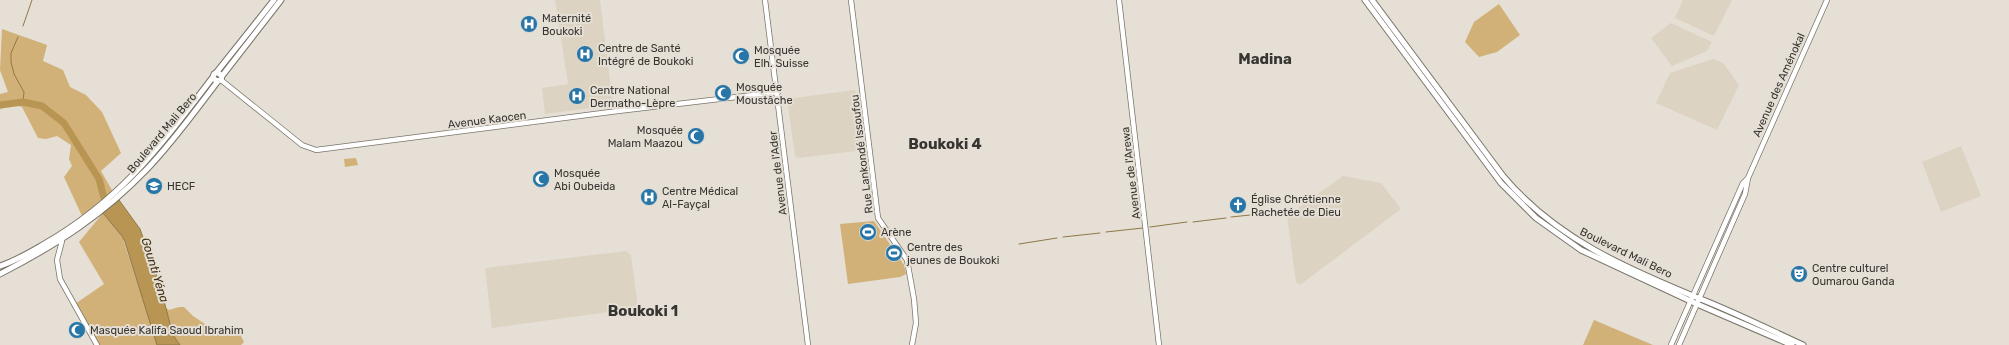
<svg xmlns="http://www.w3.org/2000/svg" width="2009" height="345" font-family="Rubik,sans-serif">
	<rect width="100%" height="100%" fill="#e5dfd5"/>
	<path fill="#ddd3c2" d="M555,0H600L613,105L545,114L542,88L568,84Z
		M1683,0H1732L1714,36L1675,18Z
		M1671,23L1712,42L1707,51L1672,66L1651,38Z
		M1713,59L1723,63L1739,85L1717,130L1656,103L1670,73Z
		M854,90L858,94L864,150L798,158L795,156L787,99Z
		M1961,146L1981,196L1941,212L1922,162Z
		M1343,176L1381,183L1401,209L1300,285L1296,282L1287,216Z
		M626,251L631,255L638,308L492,328L485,268Z"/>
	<path fill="#d1b177" d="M1499,4L1520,35L1497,52L1479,57L1465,42L1474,22Z
		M2,29L47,45L43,61L63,70L70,87L86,95L102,112L121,153L101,171L113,192L82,216L64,177L72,166L69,159L71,145L57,136L46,139L38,138L22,107L15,105L0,109V94L8,92L0,70Z
		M356,158L358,165L345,167L344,159Z
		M103,213L122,236L140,291L169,310L179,307H184L193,316L217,332L240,334L244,342L241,345H99L75,304L104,284L79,242Z
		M874,221L904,265L906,274L900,277L848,284L840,224Z
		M1594,320L1653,345H1583Z"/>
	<path fill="#b89552" stroke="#917848" d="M119,200L140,229L159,282L173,335L180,345H157L125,242L122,236L103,213Z"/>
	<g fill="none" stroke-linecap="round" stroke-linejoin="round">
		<path stroke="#917848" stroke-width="1" d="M23,26L32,0
			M18,37L11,53V62L14,74L24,92L23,102
			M1231,217L1260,214
			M1193,222L1226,218
			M1150,227L1187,222
			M1106,232L1143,228
			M1063,237L1100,233
			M1019,244L1057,238"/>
		<path stroke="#b89552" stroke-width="7" d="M0,105L23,102L42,106L64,123L99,179L104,198L110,205"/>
		<g stroke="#7a756b" stroke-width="6">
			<path id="secondary" d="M765,0L808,345
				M851,0L878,218L907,260L914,299L916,323L912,345
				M1119,0L1159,345
				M221,80L302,145L316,150L618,111L778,92
				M62,241L57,260L60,279L97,345
				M1671,345L1743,183L1748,178L1827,0
				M1679,345L1745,194L1748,178"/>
		</g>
		<g stroke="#7a756b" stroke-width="7">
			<path id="primary" d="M1365,0L1501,183L1536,218L1581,250L1697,304L1792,345
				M1372,0L1503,176C1555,238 1625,268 1698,298C1734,312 1768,329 1803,345
				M216,73L274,0
				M222,76L217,72L214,74L213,77L216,81L221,80L222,76L281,0
				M0,266C16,261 32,251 46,243C122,199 161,145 213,77
				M0,274C56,245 103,215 147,169C173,142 195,111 218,81"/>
		</g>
		<use href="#secondary" stroke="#fff" stroke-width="4.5"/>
		<use href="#primary" stroke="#fff" stroke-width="5"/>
	</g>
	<defs>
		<g id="hospital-disc" transform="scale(0.9)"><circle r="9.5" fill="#2875a8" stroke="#e5dfd5"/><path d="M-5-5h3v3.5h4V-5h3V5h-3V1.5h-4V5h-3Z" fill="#fff"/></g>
		<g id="mosque-disc" transform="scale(0.9)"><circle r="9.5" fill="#2875a8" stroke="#e5dfd5"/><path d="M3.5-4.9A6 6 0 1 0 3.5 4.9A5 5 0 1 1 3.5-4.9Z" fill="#fff"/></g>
		<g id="university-disc" transform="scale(0.9)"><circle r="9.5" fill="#2875a8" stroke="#e5dfd5"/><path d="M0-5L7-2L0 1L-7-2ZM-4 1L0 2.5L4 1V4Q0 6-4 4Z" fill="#fff"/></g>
		<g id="church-disc" transform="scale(0.9)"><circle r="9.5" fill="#2875a8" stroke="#e5dfd5"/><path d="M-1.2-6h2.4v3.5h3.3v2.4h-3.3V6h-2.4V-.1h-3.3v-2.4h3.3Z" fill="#fff"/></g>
		<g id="stadium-disc" transform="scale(0.9)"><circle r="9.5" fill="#2875a8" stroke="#e5dfd5"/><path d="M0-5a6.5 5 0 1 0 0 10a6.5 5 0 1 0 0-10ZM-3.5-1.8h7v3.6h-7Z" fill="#fff"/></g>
		<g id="theatre-disc" transform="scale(0.9)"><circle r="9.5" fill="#2875a8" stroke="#e5dfd5"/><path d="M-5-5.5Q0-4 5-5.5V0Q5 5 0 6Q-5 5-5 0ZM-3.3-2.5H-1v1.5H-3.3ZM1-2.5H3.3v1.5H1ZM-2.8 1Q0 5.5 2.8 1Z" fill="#fff"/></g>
	</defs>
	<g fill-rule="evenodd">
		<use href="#hospital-disc" x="529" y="24"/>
		<use href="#hospital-disc" x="585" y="54"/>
		<use href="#mosque-disc" x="741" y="56"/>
		<use href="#mosque-disc" x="723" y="93"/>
		<use href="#hospital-disc" x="577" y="96"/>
		<use href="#mosque-disc" x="696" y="136"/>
		<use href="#mosque-disc" x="541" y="179"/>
		<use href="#university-disc" x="154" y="186"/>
		<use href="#hospital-disc" x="649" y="197"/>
		<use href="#church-disc" x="1238" y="205"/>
		<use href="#stadium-disc" x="868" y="232"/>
		<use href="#stadium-disc" x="894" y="253"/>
		<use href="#theatre-disc" x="1799" y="274"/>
		<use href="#mosque-disc" x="77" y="330"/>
	</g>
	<g text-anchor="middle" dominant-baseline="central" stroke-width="4" stroke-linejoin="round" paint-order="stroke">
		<g font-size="11" fill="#373531" stroke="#e5dfd5" text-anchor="start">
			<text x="542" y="18">Maternité<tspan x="542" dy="13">Boukoki</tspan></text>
			<text x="598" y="48">Centre de Santé<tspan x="598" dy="13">Intégré de Boukoki</tspan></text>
			<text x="754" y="50">Mosquée<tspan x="754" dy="13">Elh. Suisse</tspan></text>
			<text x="736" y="87">Mosquée<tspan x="736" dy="13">Moustâche</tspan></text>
			<text x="590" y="90">Centre National<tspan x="590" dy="13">Dermatho-Lèpre</tspan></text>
			<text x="683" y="130" text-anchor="end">Mosquée<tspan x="683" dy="13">Malam Maazou</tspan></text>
			<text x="554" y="173">Mosquée<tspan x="554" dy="13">Abi Oubeida</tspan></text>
			<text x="167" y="186">HECF</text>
			<text x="662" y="191">Centre Médical<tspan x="662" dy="13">Al-Fayçal</tspan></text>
			<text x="1251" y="199">Église Chrétienne<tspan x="1251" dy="13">Rachetée de Dieu</tspan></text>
			<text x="881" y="232">Arène</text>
			<text x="907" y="247">Centre des<tspan x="907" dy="13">jeunes de Boukoki</tspan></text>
			<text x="1812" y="268">Centre culturel<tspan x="1812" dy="13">Oumarou Ganda</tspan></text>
			<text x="90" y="330">Masquée Kalifa Saoud Ibrahim</text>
		</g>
		<g font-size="11" fill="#373531" stroke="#e5dfd5">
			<text transform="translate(1779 85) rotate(-66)">Avenue des Aménokal</text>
			<text transform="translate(487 120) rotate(-7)">Avenue Kaocen</text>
			<text transform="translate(162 133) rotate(-50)">Boulevard Mali Bero</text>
			<text transform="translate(862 154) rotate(-97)">Rue Lankondé Issoufou</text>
			<text transform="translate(778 173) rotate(-97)">Avenue de l'Ader</text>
			<text transform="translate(1131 173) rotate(-97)">Avenue de l'Arewa</text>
			<text transform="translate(1626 253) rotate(26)">Boulevard Mali Bero</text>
		</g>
		<g font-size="12" font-style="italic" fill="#423214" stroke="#e5dfd5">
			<text transform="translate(155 270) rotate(73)">Gounti Yéna</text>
		</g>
		<g font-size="15" font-weight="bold" fill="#373531" stroke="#e5dfd5">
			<text x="1265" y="59">Madina</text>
			<text x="945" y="144">Boukoki 4</text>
			<text x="643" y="311">Boukoki 1</text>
		</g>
	</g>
</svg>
